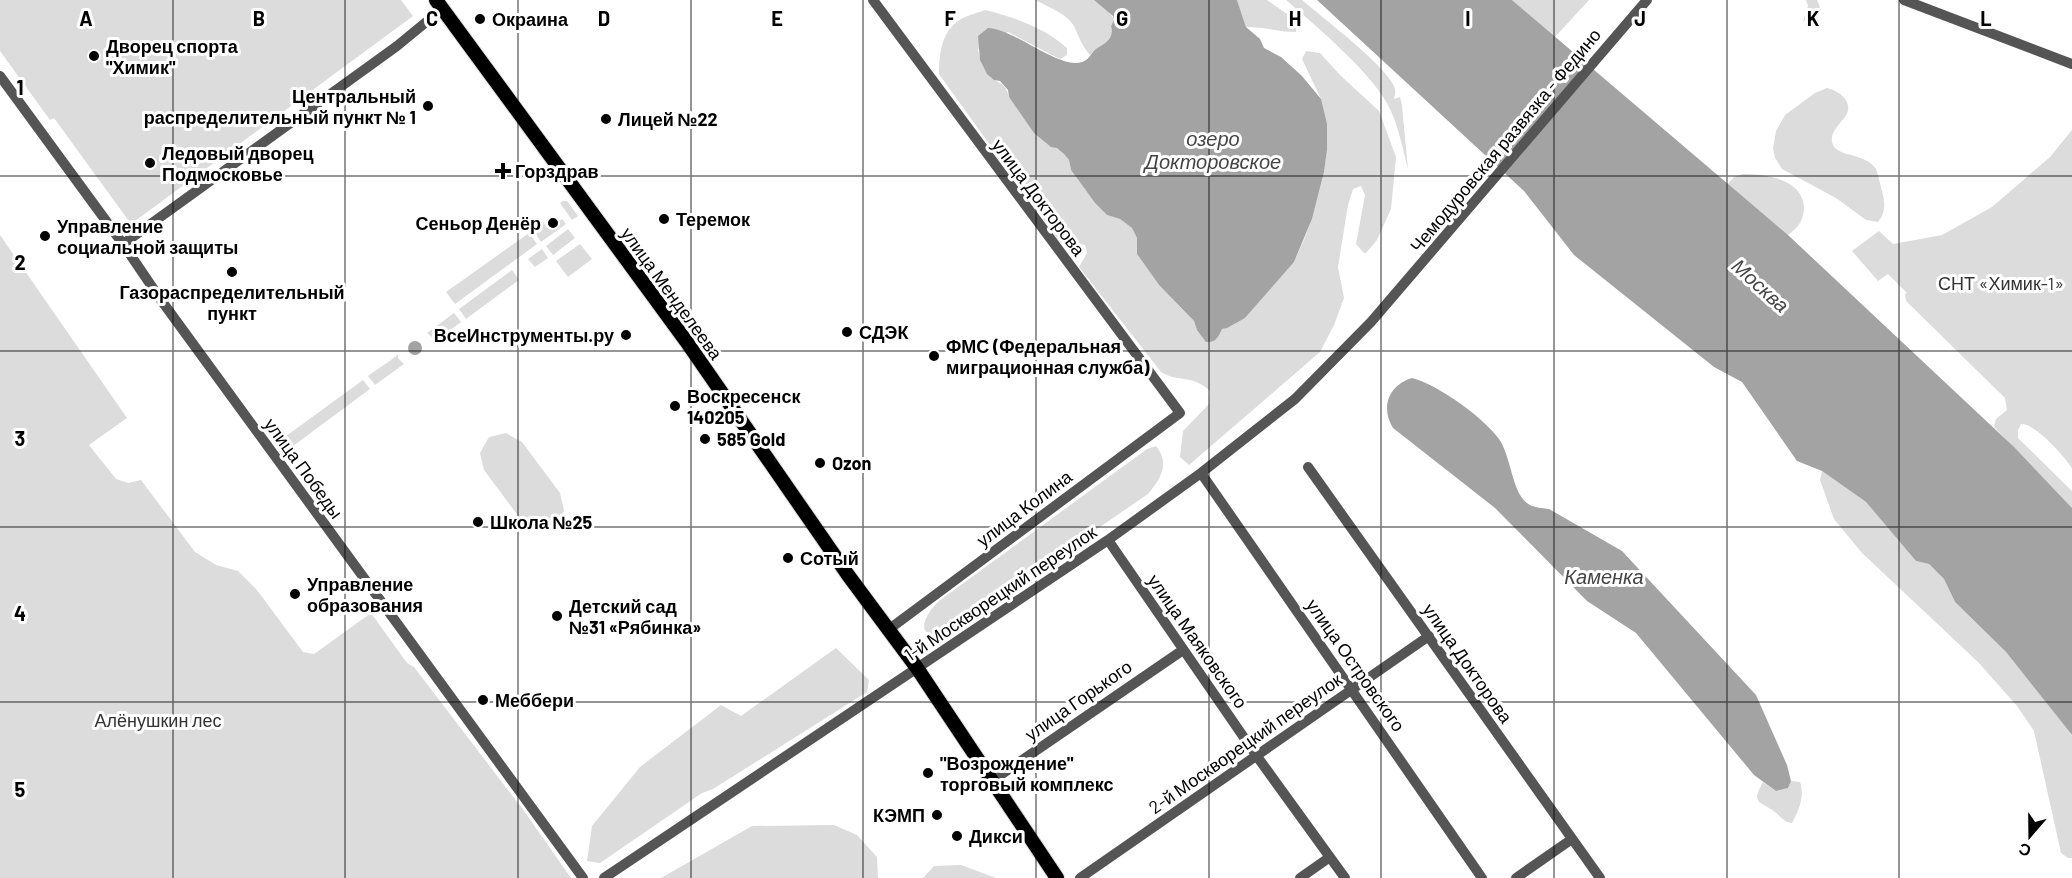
<svg xmlns="http://www.w3.org/2000/svg" width="2072" height="878" font-family="Barlow,sans-serif">
	<rect width="100%" height="100%" fill="#fff"/>
	<path fill="#dcdcdc" d="M0,0H401L413,16L131,224L54,118L50,120L0,51Z
		M1035,0H1094C1100,3 1112,14 1114,20L1111,26C1115,42 1099,45 1090,55C1082,46 1079,37 1074,26C1067,14 1047,6 1035,0Z
		M1237,0H1267L1297,21L1296,32C1280,32 1264,27 1246,27Z
		M1286,0H1302C1322,17 1385,65 1394,86C1396,90 1395,95 1394,99L1400,97L1402,106L1408,169C1403,150 1399,129 1391,111C1376,76 1316,26 1286,0Z
		M1512,0H1589L1555,37Z
		M1806,0H1817L1820,7L1803,22L1808,6Z
		M985,10C1014,17 1045,28 1067,48V55L1060,59L1008,32L978,49C980,58 983,70 990,76C999,85 1005,81 1009,97L1064,154L1069,160L1071,170L1095,203L1107,215L1120,219L1132,228L1137,238V254L1159,285L1194,321L1197,330L1222,329L1245,318L1294,262L1304,240L1312,219L1324,172L1327,150L1321,99L1302,59L1306,51L1320,53L1340,75L1379,111L1396,157L1391,209L1377,240L1366,253H1364L1356,244L1365,195L1361,186L1353,189L1348,205L1338,267L1344,298L1334,325L1320,352L1189,465L1180,457L1183,431L1209,404L1210,391C1192,374 1179,383 1161,372L1079,267L1087,253L1085,245L1080,244L1069,249L1059,241L939,74C939,56 941,33 958,21C965,16 977,13 985,10Z
		M1827,88C1840,91 1855,103 1845,117C1839,125 1828,134 1833,145C1838,157 1866,153 1876,169C1879,176 1880,185 1882,191C1885,202 1886,213 1878,222L1866,220L1836,198L1782,169L1775,158L1773,148L1776,131L1785,115L1815,93Z
		M2072,130V468C2064,456 2035,423 2021,424L2018,430V438L2072,491V508L1994,427L1996,419L2007,410L2005,398L1906,301L1905,294L1907,293L1888,274L1878,281L1852,251L1879,231L1893,244L1942,235L1992,207L2050,157Z
		M1743,174C1766,174 1802,179 1804,207C1804,220 1798,228 1788,235L1727,185L1734,177Z
		M563,201H567L578,216L572,220L560,203Z
		M540,218L548,229L562,219L566,224L541,242L533,230L532,224Z
		M568,229L575,238L553,255L546,246Z
		M529,233L537,244L455,304L446,292Z
		M0,235L127,418L89,445L116,479L128,483L141,480L195,552L216,565L238,571L257,590L303,652L314,654L371,613L407,663L414,667L524,811L571,878H0Z
		M580,244L592,259L568,277L556,261Z
		M542,249L548,258L535,267L528,259Z
		M512,270L519,280L466,319L459,309Z
		M454,313L461,322L434,342L433,338L427,333Z
		M398,355V358L404,364L375,385L368,376Z
		M363,380L370,389L289,449L282,439Z
		M506,433L522,442L560,493L564,511L555,526L538,531L522,521L484,470L480,453L489,437Z
		M1156,446C1170,463 1161,479 1148,494L944,634C912,639 925,614 939,601L1147,449Z
		M1822,471L1866,502L1916,561L1929,564L1944,579L1955,602L2006,652L2069,731L2072,736V858H2068L2061,853L2034,731L2017,706L1978,662L1862,553L1834,519L1820,480Z
		M836,648L869,680L867,692L713,789L702,793L600,863L587,861L592,826L640,767L721,705L741,716Z
		M1791,781L1800,782C1805,796 1799,810 1792,823C1784,822 1781,817 1775,812C1761,801 1750,805 1763,782L1776,791L1788,788Z
		M834,825L857,835L877,857L878,878H661L752,826Z
		M961,865L996,878H923L934,866Z"/>
	<path fill="#a3a3a3" d="M1094,0H1237L1246,27L1260,39L1264,48L1281,57L1302,76L1321,99L1327,124V150L1324,172L1312,219L1294,262L1245,318L1227,328L1222,329C1218,337 1216,343 1206,342L1197,330L1194,321L1159,285L1137,254V238L1132,228L1120,219L1107,215L1095,203L1071,170L1069,160L1064,154L1057,148L1051,147L1034,133L1009,97L1008,90L1000,81L994,80L987,74L980,60L978,36L988,28C1015,29 1059,70 1082,62C1090,60 1091,51 1099,47C1107,42 1114,37 1111,26L1114,20L1113,16Z
		M1317,0H1512L1788,235L2014,447L2072,508V735L2006,652L1955,602L1944,579L1929,564L1916,561L1866,502L1822,471L1797,461L1742,382L1714,367L1574,255L1524,191Z
		M408 348a7 7 0 1 1 14 0a7 7 0 1 1-14 0Z
		M1412,378C1437,384 1483,417 1499,439C1511,456 1512,492 1527,503C1533,508 1542,508 1549,509L1622,551L1756,695L1787,765L1791,781L1788,788L1776,791L1754,775L1636,633L1587,601L1495,508L1393,428C1380,407 1389,385 1412,378Z"/>
	<g fill="none" stroke-linecap="round" stroke-linejoin="round">
		<g stroke="#dbdbdb" stroke-width="16">
			<path id="major" d="M436,0L686,341L848,575L917,668L1057,878"/>
		</g>
		<path stroke="#555" stroke-width="10" d="M873,0L1180,413L888,630
			M1904,0L2072,64
			M0,76L123,244L161,300L583,878
			M123,244L397,46L442,9
			M1308,467L1600,878
			M1201,473L1482,878
			M1108,540L1256,755L1345,878
			M993,780L1183,650
			M604,878L1108,540L1201,473L1295,399L1371,322L1647,0
			M1080,878L1429,636
			M1300,878L1330,857
			M1516,878L1572,839"/>
		<use href="#major" stroke="#000" stroke-width="14"/>
	</g>
	<path fill="none" stroke="#000" stroke-width="1.5" stroke-opacity="0.55" d="M173,0V878M345,0V878M518,0V878M691,0V878M863,0V878M1036,0V878M1209,0V878M1381,0V878M1554,0V878M1727,0V878M1899,0V878M0,176H2072M0,351H2072M0,527H2072M0,702H2072"/>
	<g fill="#000" stroke="#fff" stroke-width="2">
		<circle cx="480" cy="19" r="6"/>
		<circle cx="94" cy="56" r="6"/>
		<circle cx="428" cy="106" r="6"/>
		<circle cx="606" cy="119" r="6"/>
		<circle cx="150" cy="163" r="6"/>
		<path d="M500 162h6v6h6v6h-6v6h-6v-6h-6v-6h6z"/>
		<circle cx="664" cy="219" r="6"/>
		<circle cx="553" cy="223" r="6"/>
		<circle cx="45" cy="236" r="6"/>
		<circle cx="232" cy="272" r="6"/>
		<circle cx="847" cy="332" r="6"/>
		<circle cx="626" cy="335" r="6"/>
		<circle cx="934" cy="356" r="6"/>
		<circle cx="675" cy="406" r="6"/>
		<circle cx="705" cy="439" r="6"/>
		<circle cx="820" cy="463" r="6"/>
		<circle cx="478" cy="522" r="6"/>
		<circle cx="788" cy="558" r="6"/>
		<circle cx="295" cy="594" r="6"/>
		<circle cx="557" cy="616" r="6"/>
		<circle cx="483" cy="700" r="6"/>
		<circle cx="928" cy="773" r="6"/>
		<circle cx="937" cy="815" r="6"/>
		<circle cx="957" cy="836" r="6"/>
	</g>
	<g text-anchor="middle" dominant-baseline="central" stroke-width="6" stroke-linejoin="round" paint-order="stroke">
		<g font-size="18" font-weight="bold" fill="#000" stroke="#fff" text-anchor="start">
			<text x="492" y="19">Окраина</text>
			<text x="106" y="46">Дворец спорта<tspan x="106" dy="21">"Химик"</tspan></text>
			<text x="416" y="96" text-anchor="end">Центральный<tspan x="416" dy="21">распределительный пункт № 1</tspan></text>
			<text x="618" y="119">Лицей №22</text>
			<text x="162" y="153">Ледовый дворец<tspan x="162" dy="21">Подмосковье</tspan></text>
			<text x="515" y="171">Горздрав</text>
			<text x="676" y="219">Теремок</text>
			<text x="541" y="223" text-anchor="end">Сеньор Денёр</text>
			<text x="57" y="226">Управление<tspan x="57" dy="21">социальной защиты</tspan></text>
			<text x="232" y="292" text-anchor="middle">Газораспределительный<tspan x="232" dy="21">пункт</tspan></text>
			<text x="859" y="332">СДЭК</text>
			<text x="614" y="335" text-anchor="end">ВсеИнструменты.ру</text>
			<text x="946" y="346">ФМС (Федеральная<tspan x="946" dy="21">миграционная служба)</tspan></text>
			<text x="687" y="396">Воскресенск<tspan x="687" dy="21">140205</tspan></text>
			<text x="717" y="439">585 Gold</text>
			<text x="832" y="463">Ozon</text>
			<text x="490" y="522">Школа №25</text>
			<text x="800" y="558">Сотый</text>
			<text x="307" y="584">Управление<tspan x="307" dy="21">образования</tspan></text>
			<text x="569" y="606">Детский сад<tspan x="569" dy="21">№31 «Рябинка»</tspan></text>
			<text x="495" y="700">Меббери</text>
			<text x="940" y="763">"Возрождение"<tspan x="940" dy="21">торговый комплекс</tspan></text>
			<text x="925" y="815" text-anchor="end">КЭМП</text>
			<text x="969" y="836">Дикси</text>
		</g>
		<g font-size="18" fill="#000" stroke="#fff">
			<text transform="translate(1505 140) rotate(-50)">Чемодуровская развязка - Федино</text>
			<text transform="translate(1039 197) rotate(53)">улица Докторова</text>
			<text transform="translate(672 293) rotate(54)">улица Менделеева</text>
			<text transform="translate(304 468) rotate(54)">улица Победы</text>
			<text transform="translate(1024 508) rotate(-37)">улица Колина</text>
			<text transform="translate(1000 593) rotate(-34)">1-й Москворецкий переулок</text>
			<text transform="translate(1198 641) rotate(55)">улица Маяковского</text>
			<text transform="translate(1468 663) rotate(55)">улица Докторова</text>
			<text transform="translate(1356 665) rotate(55)">улица Островского</text>
			<text transform="translate(1078 700) rotate(-35)">улица Горького</text>
			<text transform="translate(1245 743) rotate(-35)">2-й Москворецкий переулок</text>
		</g>
		<g font-size="18" fill="#333" stroke="#fff">
			<text x="2001" y="283">СНТ «Химик-1»</text>
			<text x="158" y="720">Алёнушкин лес</text>
		</g>
		<g font-size="20" font-style="italic" fill="#444" stroke="#fff">
			<text x="1213" y="138">озеро<tspan x="1213" dy="23">Докторовское</tspan></text>
			<text transform="translate(1761 285) rotate(42)">Москва</text>
			<text x="1604" y="576">Каменка</text>
		</g>
	</g>
	<g font-size="20" text-anchor="middle" font-weight="bold" fill="#000" stroke="#fff" stroke-width="6" stroke-linejoin="round" paint-order="stroke">
		<text x="86" y="26">A</text>
		<text x="259" y="26">B</text>
		<text x="432" y="26">C</text>
		<text x="604" y="26">D</text>
		<text x="777" y="26">E</text>
		<text x="950" y="26">F</text>
		<text x="1122" y="26">G</text>
		<text x="1295" y="26">H</text>
		<text x="1468" y="26">I</text>
		<text x="1640" y="26">J</text>
		<text x="1813" y="26">K</text>
		<text x="1986" y="26">L</text>
		<text x="20" y="95">1</text>
		<text x="20" y="270">2</text>
		<text x="20" y="446">3</text>
		<text x="20" y="621">4</text>
		<text x="20" y="797">5</text>
	</g>
	<g transform="translate(2030 836) rotate(200)" stroke="#ffffff" stroke-width="4.5" paint-order="stroke">
	<path d="M0-4.5L10 22L0 15L-10 22Z" fill="#000000"/>
	<text y="-9" font-size="16" font-weight="bold" text-anchor="middle" fill="#000000">С</text>
	</g>
</svg>
